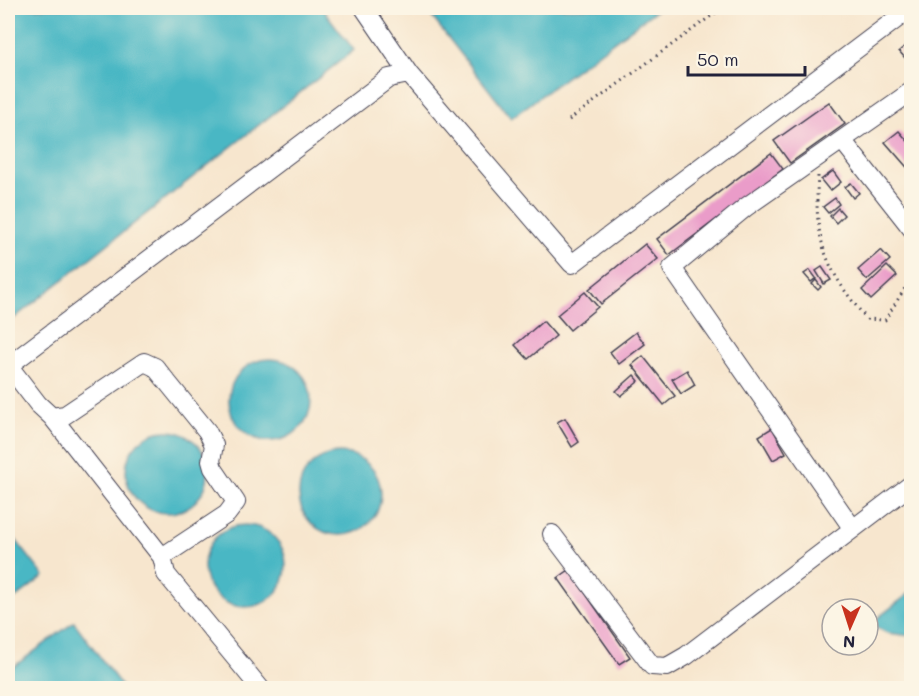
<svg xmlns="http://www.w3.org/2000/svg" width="919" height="696" font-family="Mali,sans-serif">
	<rect width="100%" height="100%" fill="#fcf5e5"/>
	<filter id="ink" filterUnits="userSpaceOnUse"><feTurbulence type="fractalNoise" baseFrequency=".0167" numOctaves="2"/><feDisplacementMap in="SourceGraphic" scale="12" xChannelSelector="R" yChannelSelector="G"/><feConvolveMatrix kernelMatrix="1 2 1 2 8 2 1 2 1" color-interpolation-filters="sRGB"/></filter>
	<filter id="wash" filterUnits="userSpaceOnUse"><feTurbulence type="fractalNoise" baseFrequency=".008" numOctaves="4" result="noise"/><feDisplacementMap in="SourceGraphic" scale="24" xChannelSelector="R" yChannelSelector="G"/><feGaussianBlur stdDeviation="1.35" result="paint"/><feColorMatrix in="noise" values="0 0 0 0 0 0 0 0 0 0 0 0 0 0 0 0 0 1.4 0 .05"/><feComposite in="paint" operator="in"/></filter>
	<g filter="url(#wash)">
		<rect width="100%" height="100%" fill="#f7e6ce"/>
		<path fill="#49b7c4" stroke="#366c80" stroke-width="1.5" d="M8,8H322L354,50L8,323Z
			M425,8H659L511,118Z
			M229 400a41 41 0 1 1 82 0a41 41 0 1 1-82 0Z
			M126 472a41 41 0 1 1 82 0a41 41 0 1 1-82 0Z
			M299 494a41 41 0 1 1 82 0a41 41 0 1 1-82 0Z
			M204 566a41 41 0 1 1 82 0a41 41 0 1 1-82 0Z
			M8,530L44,576L8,604Z
			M911,592V636L887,633L870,624Z
			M74,622L123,688H8V671Z"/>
		<g id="blocks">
			<path fill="#ea9cc9" d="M912,40V66L899,51Z
				M829,102L845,124L790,163L774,141Z
				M899,131L912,146V173L885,142Z
				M771,153L783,169L669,255L657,239Z
				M833,171L841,182L830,191L821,180Z
				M851,183L859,193L853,198L845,187Z
				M835,198L839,204L828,213L823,207Z
				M838,208L844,215L836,223L830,216Z
				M645,244L658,259L601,304L589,289Z
				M881,250L890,260L867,280L858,270Z
				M887,266L897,276L871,300L862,290Z
				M822,267L831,280L824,284L816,271Z
				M810,270L816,278L811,282L804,274Z
				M816,280L821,287L818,290L812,284Z
				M585,292L598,307L570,330L557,315Z
				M543,321L556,336L528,359L515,345Z
				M636,332L645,344L619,364L610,352Z
				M643,356L675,396L664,405L632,365Z
				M687,370L695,385L681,394L672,379Z
				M634,375L639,381L621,396L616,391Z
				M565,418L579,442L572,447L557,422Z
				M772,428L786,453L773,460L759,436Z
				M569,570L630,657L619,664L558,578Z"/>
		</g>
	</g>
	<g filter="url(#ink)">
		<use href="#blocks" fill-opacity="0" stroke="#423f51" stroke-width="1.5"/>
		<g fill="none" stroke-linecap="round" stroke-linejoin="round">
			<g stroke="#423f51" stroke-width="20">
				<path id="minor" d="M364,8L409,74L572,264L911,8
					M842,140L912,229
					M8,365L38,404L52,417L162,557L166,574L260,688
					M8,366L389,78L409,74
					M52,417L65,415L144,362L155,367L207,431L214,445L211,461L213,468L236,502L227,514L162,557
					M853,529L672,268L746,207L912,91
					M552,534L652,666L667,667L686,656L912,484"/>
			</g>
			<path stroke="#423f51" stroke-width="3" stroke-dasharray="1.5 4.5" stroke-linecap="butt" d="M569,120L722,8
				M818,176C813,239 826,271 867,319L885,320L912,277"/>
			<use href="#minor" stroke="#fff" stroke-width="18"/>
		</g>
	</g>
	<rect width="919" height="696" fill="none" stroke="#fcf5e5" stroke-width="30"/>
	<g transform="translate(850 627) rotate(183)"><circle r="28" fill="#fcf5e5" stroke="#a5a1a1" stroke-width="1.5"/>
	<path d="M0-4.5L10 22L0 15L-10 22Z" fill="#c8321e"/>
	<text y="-9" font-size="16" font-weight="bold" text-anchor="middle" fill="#22223b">N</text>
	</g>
	<path d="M688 66v9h117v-9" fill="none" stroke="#22223b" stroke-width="3"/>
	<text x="697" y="66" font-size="18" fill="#22223b" stroke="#fcf5e5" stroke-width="4.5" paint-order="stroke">50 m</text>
</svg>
